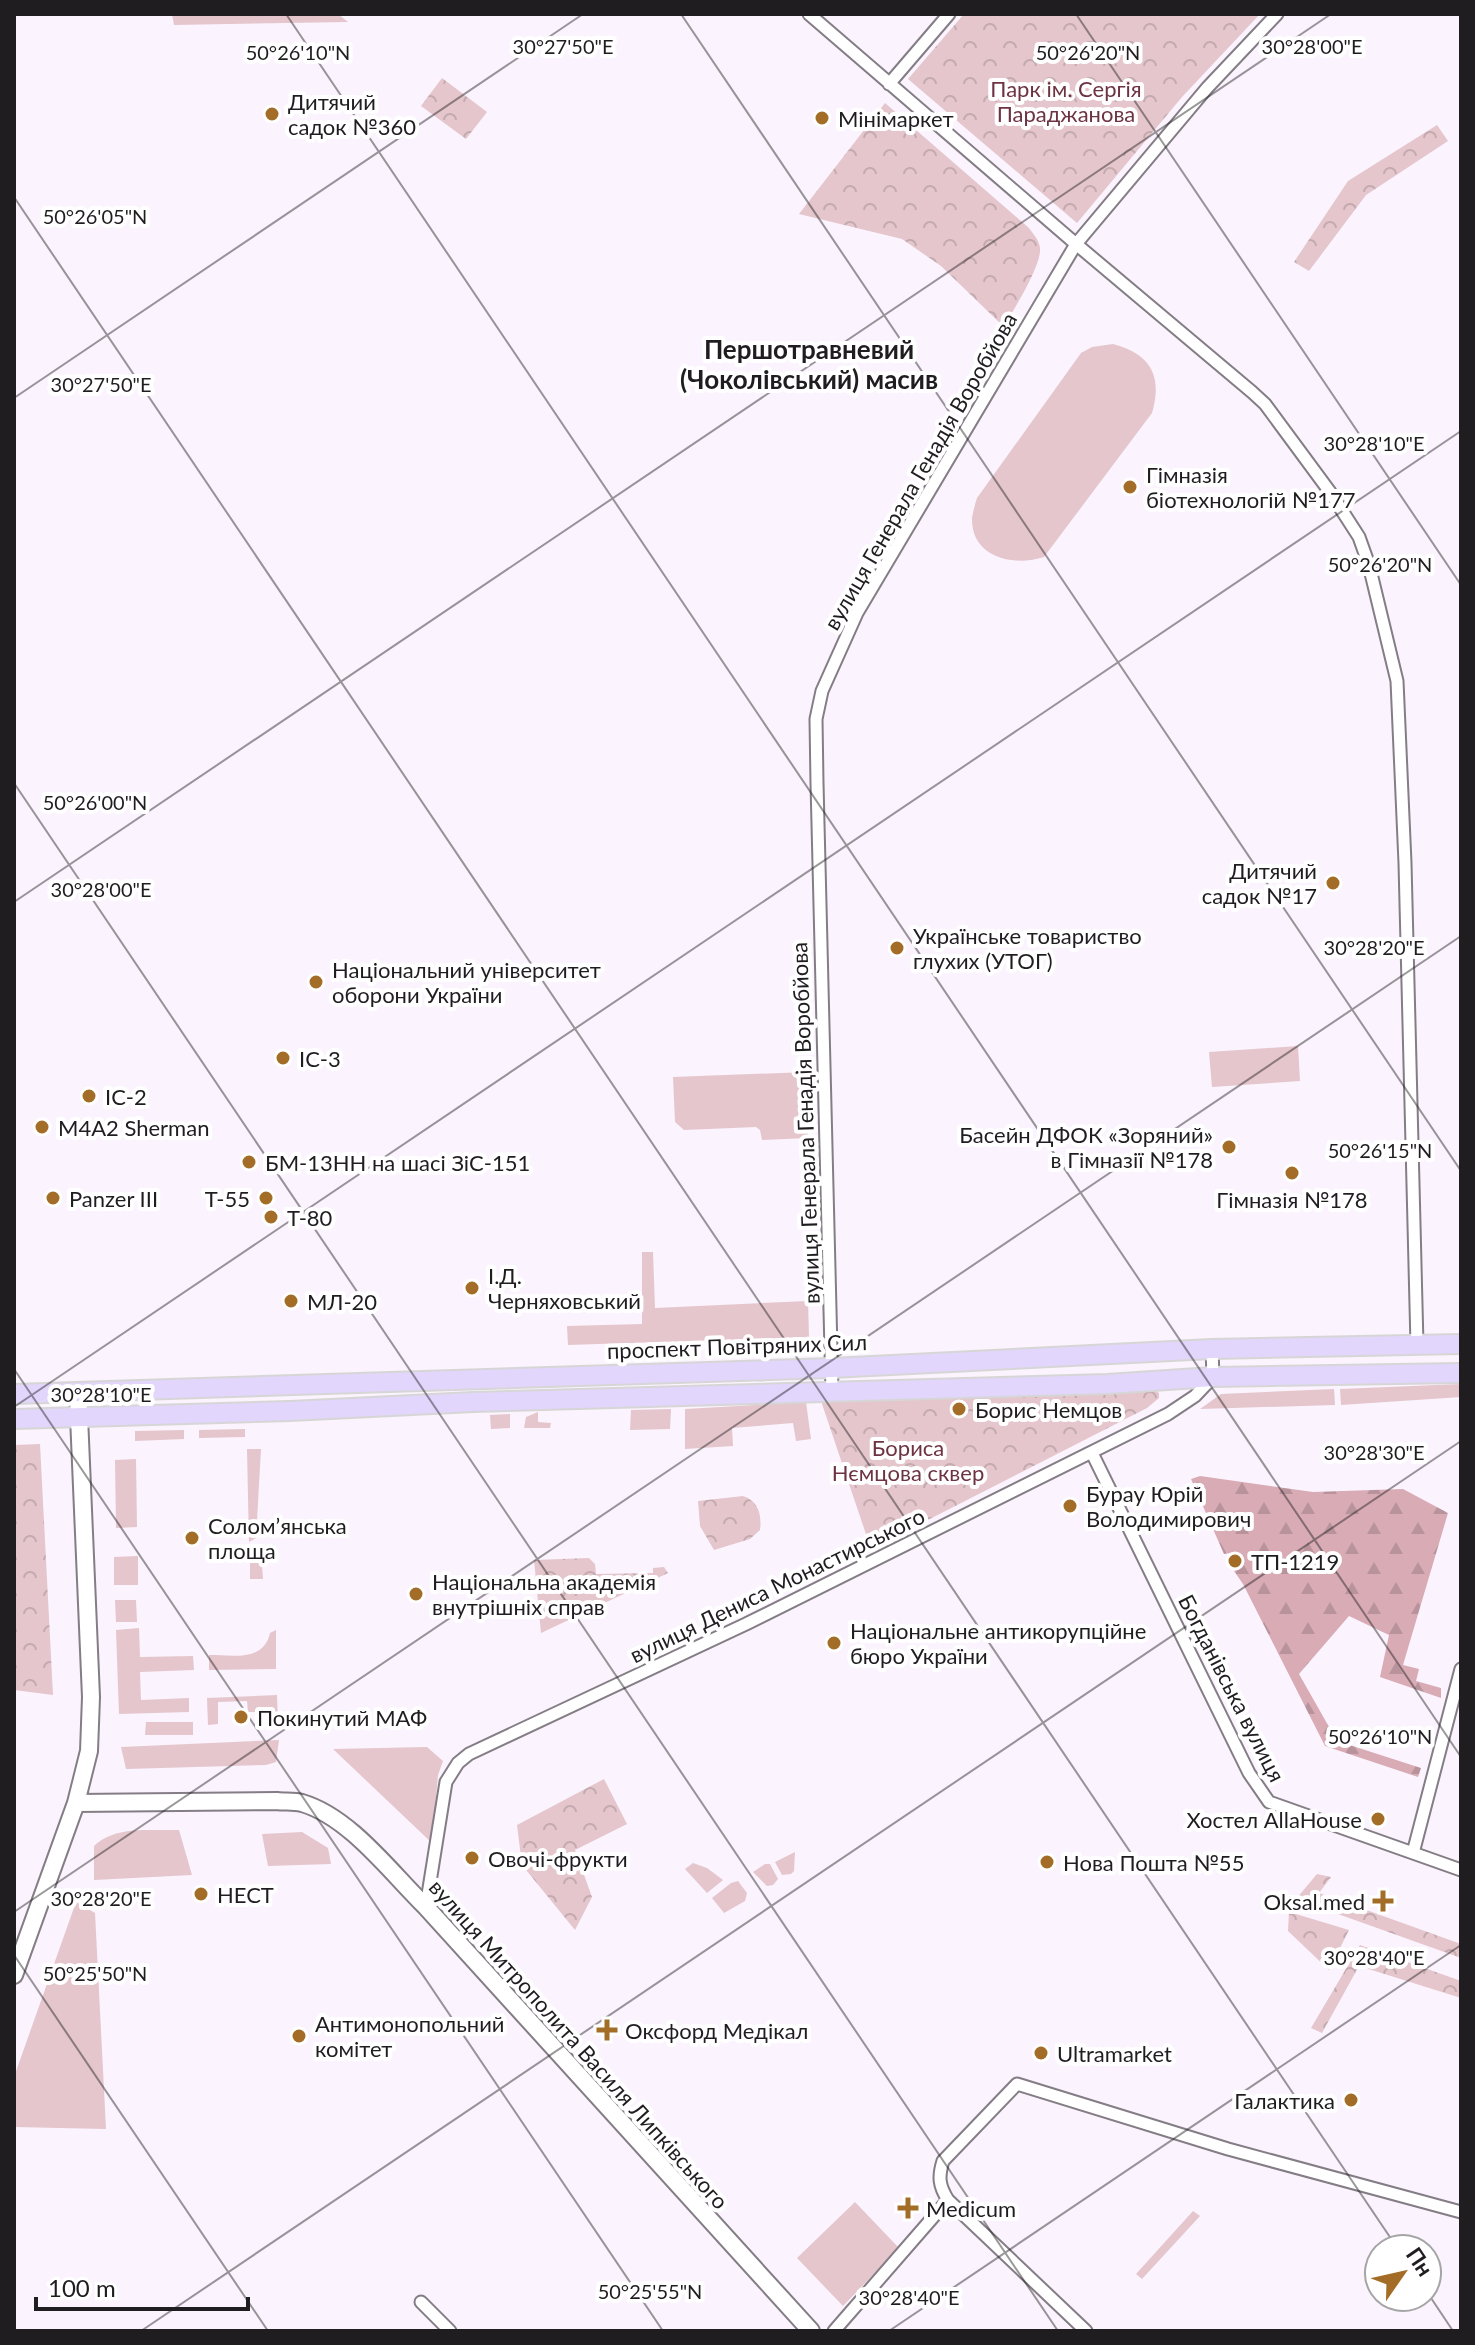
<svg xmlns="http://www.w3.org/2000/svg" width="1475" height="2345" font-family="Lato,sans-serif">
	<defs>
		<pattern id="forest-firs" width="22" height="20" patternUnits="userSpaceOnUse" patternTransform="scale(2)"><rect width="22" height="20" fill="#d8abb5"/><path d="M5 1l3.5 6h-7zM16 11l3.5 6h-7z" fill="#b9939b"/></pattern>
		<pattern id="park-crowns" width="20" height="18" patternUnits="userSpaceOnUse" patternTransform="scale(2)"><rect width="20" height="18" fill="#e4c6cc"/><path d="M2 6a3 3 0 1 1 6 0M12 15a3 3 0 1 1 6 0" fill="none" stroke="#c3aaaf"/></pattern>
	</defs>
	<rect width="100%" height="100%" fill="#fbf3fd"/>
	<path fill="#e4c6cc" d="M172,14H338L348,22L174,25Z
		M1113,344C1150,354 1163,375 1152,413L1044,557C1014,567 971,558 972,518C973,512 975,504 977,498L1081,353L1092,347Z
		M1298,1046L1300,1081L1212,1087L1209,1052Z
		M807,1072L808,1138L762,1140L760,1130L756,1127L684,1130L675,1122L673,1077Z
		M642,1252H653L655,1308L808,1301L809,1337L568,1345L567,1326L642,1324Z
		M1461,1384V1397L1341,1405L1340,1389Z
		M1334,1389L1335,1405L1200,1409L1221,1394Z
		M806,1402L811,1439L796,1441L793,1423L732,1428L733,1446L685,1449V1409Z
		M671,1409L670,1429L630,1430L631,1410Z
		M538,1412V1422L551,1423L550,1428H524L526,1417Z
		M510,1414V1428L491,1429L490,1415Z
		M245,1429V1437L199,1438V1430Z
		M184,1430V1439L135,1441V1431Z
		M261,1449L256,1538L249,1542L247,1449Z
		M136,1459L137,1527L116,1528L115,1460Z
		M250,1547L261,1553L263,1579H250Z
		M138,1556V1585H114V1557Z
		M136,1600L137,1622H116L115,1600Z
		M139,1628L140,1657L193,1656L194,1670L140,1672L141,1700L189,1698V1712L119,1714L116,1630Z
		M276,1630V1669L209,1670V1655C232,1655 264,1662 270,1633Z
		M277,1695L278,1721H265L264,1712H248L247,1701L218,1702V1724L208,1725L207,1698Z
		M146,1722H193V1735H145Z
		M279,1740L276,1762L266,1765L126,1769L121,1747Z
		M427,1747L443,1761L438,1775L432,1843L333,1749Z
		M179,1830L192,1875L94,1880V1846C116,1825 150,1831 179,1830Z
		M302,1832L328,1848L331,1864L268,1866L262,1834Z
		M795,1852L794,1871L791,1874L782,1875L775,1862Z
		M693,1863L707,1868L723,1880L707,1893L685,1869Z
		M765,1864H770L778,1879L773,1885L767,1886L753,1872Z
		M738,1881L747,1893L745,1901L724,1913L712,1898L731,1883Z
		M76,1902L95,1913L106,2129L14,2127V2077Z
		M855,2202L899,2248L843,2306L797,2258Z
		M1193,2211L1200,2216L1142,2279L1136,2274Z"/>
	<path fill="url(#forest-firs)" d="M1200,1476L1313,1492L1403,1489L1448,1513L1403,1665L1419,1669L1416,1681L1441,1688V1698L1380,1677L1389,1635L1349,1616L1299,1674L1337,1741L1421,1768L1418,1777L1325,1746L1243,1584L1234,1571L1243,1565L1236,1552L1224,1554L1191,1479Z"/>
	<path fill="url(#park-crowns)" d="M964,14H1260L1182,97L1077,223L908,79Z
		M442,78L487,112L466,139L421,106Z
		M885,103L1029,228C1034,235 1041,242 1040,251C1039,270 1013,310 1004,327L941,266L902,239L799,214Z
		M1437,125L1448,141L1366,195L1309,271L1294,262L1348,181Z
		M1153,1389L1159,1393V1398L1147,1408L871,1549L821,1401Z
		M40,1444L53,1695L14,1690V1445Z
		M743,1496C758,1501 762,1514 760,1530L750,1539L714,1550L700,1526L698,1501Z
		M589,1558L595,1564L596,1574L653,1573V1568L664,1567L668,1573L541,1633L534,1560Z
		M604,1779L627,1824L575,1850L592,1897L575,1930L522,1865L517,1825Z
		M1317,1874L1331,1877L1319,1893L1461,1944V1958L1296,1899Z
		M1289,1912L1349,1930L1329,1970L1288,1931Z
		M1360,1945L1461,1981V1998L1359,1966L1322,2033L1311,2028Z"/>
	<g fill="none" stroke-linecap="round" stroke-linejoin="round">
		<g stroke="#847d85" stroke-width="15">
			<path id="street" d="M809,14L1076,244L1252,392L1265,404L1330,492L1359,537L1369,565L1397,681L1405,863L1417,1345
				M889,84L949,14
				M832,1391L817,783L816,719L822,691L857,613L1076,244L1207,88L1277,14
				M1092,1453L1249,1773L1269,1802L1461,1870
				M1413,1853L1461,1669
				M426,1907L446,1782L458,1763L469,1754L746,1624L1168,1414L1195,1396L1213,1377L1212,1349
				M421,2302L450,2331
				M834,2331L948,2200
				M1086,2331L948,2200C939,2186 938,2177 943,2161L1017,2084L1228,2149L1461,2212"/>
		</g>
		<g stroke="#847d85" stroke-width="20">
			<path id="secondary" d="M76,1803L277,1801C284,1802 294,1801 302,1803C350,1817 391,1873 426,1907L811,2331
				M14,1975L76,1803L89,1751L91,1697L78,1393"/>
		</g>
		<g stroke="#d7d6d7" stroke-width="22">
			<path id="primary" d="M14,1394L831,1368L1212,1349L1461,1344
				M14,1419L290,1411L473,1402L1107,1384L1213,1377L1461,1373"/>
		</g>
		<use href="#street" stroke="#fff" stroke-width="11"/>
		<use href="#secondary" stroke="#fff" stroke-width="16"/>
		<use href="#primary" stroke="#e2d6fc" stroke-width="18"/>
	</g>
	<path fill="none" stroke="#201d20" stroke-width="2" stroke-opacity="0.45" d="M286,14L1461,1757M681,14L1461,1171M1076,14L1461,585M14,197L1398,2249M14,398L583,14M14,783L1058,2331M14,902L1331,14M14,1369L663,2331M14,1407L1461,431M14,1912L1461,936M14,1955L268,2331M1427,2292L1453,2331M141,2331L1461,1441M889,2331L1461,1945"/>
	<g fill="#a36d27" stroke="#fff" stroke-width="3">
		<circle cx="272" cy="114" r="8"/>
		<circle cx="822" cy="118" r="8"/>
		<circle cx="1130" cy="487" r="8"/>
		<circle cx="1333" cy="883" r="8"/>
		<circle cx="897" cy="948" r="8"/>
		<circle cx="316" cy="982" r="8"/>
		<circle cx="283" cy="1058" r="8"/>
		<circle cx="89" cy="1096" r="8"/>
		<circle cx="42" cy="1127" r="8"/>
		<circle cx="1229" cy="1147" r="8"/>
		<circle cx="249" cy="1162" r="8"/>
		<circle cx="1292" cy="1173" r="8"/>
		<circle cx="53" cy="1198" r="8"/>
		<circle cx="266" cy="1198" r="8"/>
		<circle cx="271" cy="1217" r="8"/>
		<circle cx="472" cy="1288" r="8"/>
		<circle cx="291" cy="1301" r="8"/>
		<circle cx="959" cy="1409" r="8"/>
		<circle cx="1070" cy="1506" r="8"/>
		<circle cx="192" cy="1538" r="8"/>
		<circle cx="1235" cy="1561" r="8"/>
		<circle cx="416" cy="1594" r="8"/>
		<circle cx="834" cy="1643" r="8"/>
		<circle cx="241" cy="1717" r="8"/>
		<circle cx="1378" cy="1819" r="8"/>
		<circle cx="472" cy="1858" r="8"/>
		<circle cx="1047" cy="1862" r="8"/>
		<circle cx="201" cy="1894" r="8"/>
		<path d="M1379 1889h8v8h8v8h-8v8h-8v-8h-8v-8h8z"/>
		<path d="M603 2018h8v8h8v8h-8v8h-8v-8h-8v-8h8z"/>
		<circle cx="299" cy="2036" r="8"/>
		<circle cx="1041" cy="2053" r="8"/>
		<circle cx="1351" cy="2100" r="8"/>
		<path d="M904 2196h8v8h8v8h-8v8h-8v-8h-8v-8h8z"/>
	</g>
	<g text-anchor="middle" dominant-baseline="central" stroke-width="8" stroke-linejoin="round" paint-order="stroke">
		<g font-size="22" fill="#6d3344" stroke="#fff">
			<text x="1066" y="88">Парк ім. Сергія<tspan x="1066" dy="25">Параджанова</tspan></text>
			<text x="908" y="1447">Бориса<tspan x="908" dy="25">Нємцова сквер</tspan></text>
		</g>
		<g font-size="22" fill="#201d20" stroke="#fff" text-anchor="start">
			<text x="288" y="101">Дитячий<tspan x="288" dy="25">садок №360</tspan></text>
			<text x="838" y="118">Мінімаркет</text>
			<text x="1146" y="474">Гімназія<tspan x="1146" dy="25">біотехнологій №177</tspan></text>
			<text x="1317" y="870" text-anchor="end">Дитячий<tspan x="1317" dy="25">садок №17</tspan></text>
			<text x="913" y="935">Українське товариство<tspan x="913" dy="25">глухих (УТОГ)</tspan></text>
			<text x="332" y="969">Національний університет<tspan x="332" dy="25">оборони України</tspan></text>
			<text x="299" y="1058">ІС-3</text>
			<text x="105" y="1096">ІС-2</text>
			<text x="58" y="1127">M4A2 Sherman</text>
			<text x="1213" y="1134" text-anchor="end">Басейн ДФОК «Зоряний»<tspan x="1213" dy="25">в Гімназії №178</tspan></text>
			<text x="265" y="1162">БМ-13НН на шасі ЗіС-151</text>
			<text x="69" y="1198">Panzer III</text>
			<text x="250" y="1198" text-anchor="end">Т-55</text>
			<text x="1292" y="1199" text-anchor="middle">Гімназія №178</text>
			<text x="287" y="1217">Т-80</text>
			<text x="488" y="1275">І.Д.<tspan x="488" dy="25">Черняховський</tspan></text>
			<text x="307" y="1301">МЛ-20</text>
			<text x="975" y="1409">Борис Немцов</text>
			<text x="1086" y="1493">Бурау Юрій<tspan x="1086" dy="25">Володимирович</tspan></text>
			<text x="208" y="1525">Соломʼянська<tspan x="208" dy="25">площа</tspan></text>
			<text x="1251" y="1561">ТП-1219</text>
			<text x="432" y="1581">Національна академія<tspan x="432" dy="25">внутрішніх справ</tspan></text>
			<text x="850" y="1630">Національне антикорупційне<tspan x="850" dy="25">бюро України</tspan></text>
			<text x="257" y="1717">Покинутий МАФ</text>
			<text x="1362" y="1819" text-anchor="end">Хостел AllaHouse</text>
			<text x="488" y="1858">Овочі-фрукти</text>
			<text x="1063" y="1862">Нова Пошта №55</text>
			<text x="217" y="1894">НЕСТ</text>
			<text x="1365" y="1901" text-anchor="end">Oksal.med</text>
			<text x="315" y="2023">Антимонопольний<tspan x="315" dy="25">комітет</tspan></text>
			<text x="625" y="2030">Оксфорд Медікал</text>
			<text x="1057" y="2053">Ultramarket</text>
			<text x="1335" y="2100" text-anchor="end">Галактика</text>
			<text x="926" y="2208">Medicum</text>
		</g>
		<g font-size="22" fill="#201d20" stroke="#fff">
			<text transform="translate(920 471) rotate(-60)">вулиця Генерала Генадія Воробйова</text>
			<text transform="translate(805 1123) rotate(-92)">вулиця Генерала Генадія Воробйова</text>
			<text transform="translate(737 1346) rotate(-2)">проспект Повітряних Сил</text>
			<text transform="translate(777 1585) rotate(-26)">вулиця Дениса Монастирського</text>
			<text transform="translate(1232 1688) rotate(63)">Богданівська вулиця</text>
			<text transform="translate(579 2044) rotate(48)">вулиця Митрополита Василя Липківського</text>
		</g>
		<g font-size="26" font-weight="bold" fill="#201d20" stroke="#fff">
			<text x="809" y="349">Першотравневий<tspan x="809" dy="30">(Чоколівський) масив</tspan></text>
		</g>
	</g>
	<g font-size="20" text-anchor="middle" fill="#201d20" stroke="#fff" stroke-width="8" stroke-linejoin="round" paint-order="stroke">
		<text x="563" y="54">30°27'50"E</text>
		<text x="1312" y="54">30°28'00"E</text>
		<text x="298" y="60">50°26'10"N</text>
		<text x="1088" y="60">50°26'20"N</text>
		<text x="95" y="224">50°26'05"N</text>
		<text x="101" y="392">30°27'50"E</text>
		<text x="1374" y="451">30°28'10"E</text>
		<text x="1380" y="572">50°26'20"N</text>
		<text x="95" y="810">50°26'00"N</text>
		<text x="101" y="897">30°28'00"E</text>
		<text x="1374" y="955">30°28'20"E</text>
		<text x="1380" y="1158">50°26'15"N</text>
		<text x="101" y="1402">30°28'10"E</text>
		<text x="1374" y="1460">30°28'30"E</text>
		<text x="1380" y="1744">50°26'10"N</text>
		<text x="101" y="1906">30°28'20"E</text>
		<text x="1374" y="1965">30°28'40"E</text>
		<text x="95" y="1981">50°25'50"N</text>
		<text x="650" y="2299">50°25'55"N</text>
		<text x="909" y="2305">30°28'40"E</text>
	</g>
	<rect width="1475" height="2345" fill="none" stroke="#201d20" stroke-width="32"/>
	<g transform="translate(1403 2273) rotate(56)"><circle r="38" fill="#ffffff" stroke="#a6a5a6" stroke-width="2"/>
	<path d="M0-6L14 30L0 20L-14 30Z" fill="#a36d27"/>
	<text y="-12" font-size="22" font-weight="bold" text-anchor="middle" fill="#201d20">Пн</text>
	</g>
	<path d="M36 2297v12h212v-12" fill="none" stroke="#201d20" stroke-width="4"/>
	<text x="48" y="2297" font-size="24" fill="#201d20" stroke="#ffffff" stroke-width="6" paint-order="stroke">100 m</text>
</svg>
